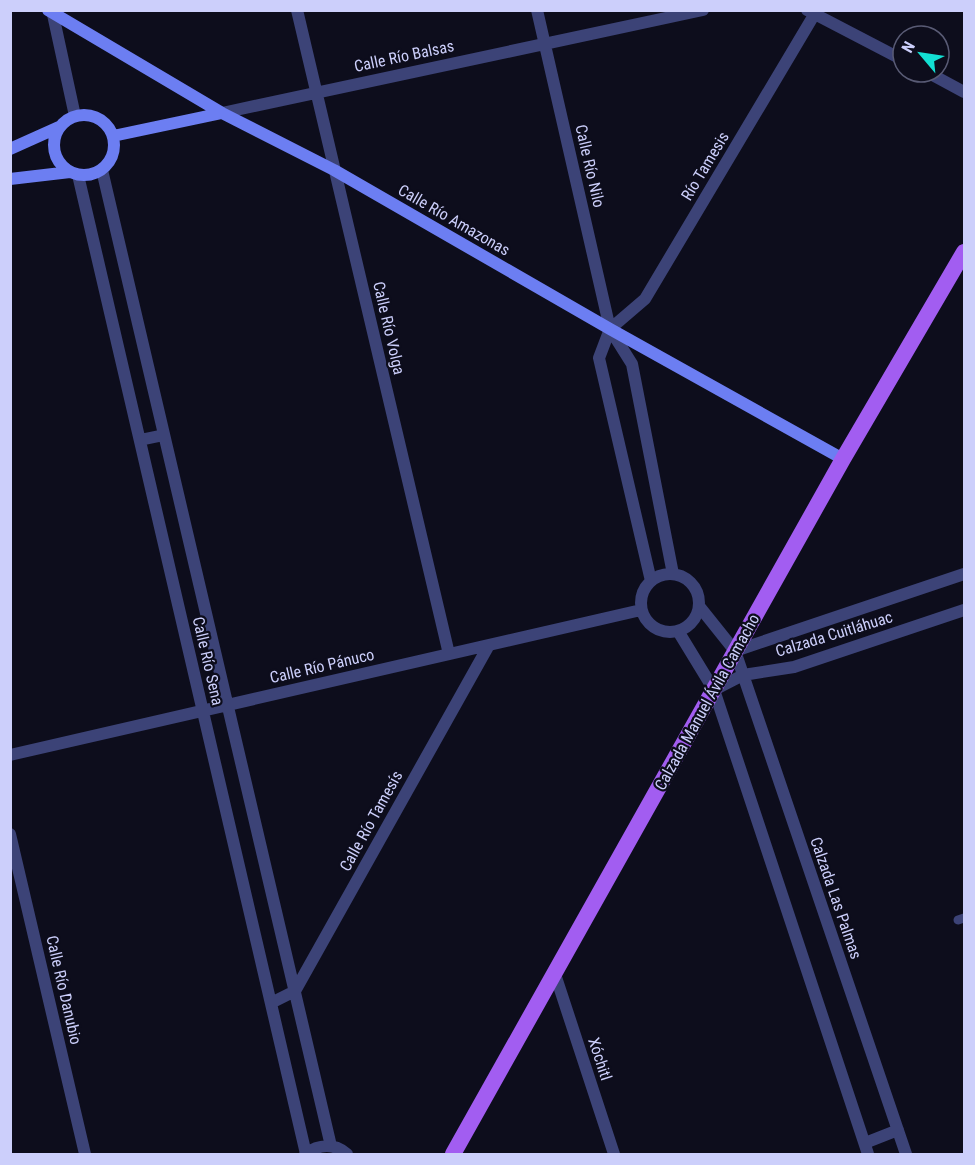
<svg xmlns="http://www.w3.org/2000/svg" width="975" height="1165" font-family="'Roboto Condensed',sans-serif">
	<rect width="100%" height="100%" fill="#0d0d1c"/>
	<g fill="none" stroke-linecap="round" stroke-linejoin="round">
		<path stroke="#3c4377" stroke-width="9" d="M958,920L964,918"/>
		<path stroke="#3c4377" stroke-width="12" d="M52,10L75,116
			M297,10L449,654
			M537,10L610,329L632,364L673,574
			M807,10L903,60
			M927,72L964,92
			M222,113L703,10
			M102,170L331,1146
			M78,175L306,1154
			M140,440L164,435
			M641 603a29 29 0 1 1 58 0a29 29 0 1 1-58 0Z
			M651,581L599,358L610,329L645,299L817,10
			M699,606L735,651
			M678,631L714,690
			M10,755L641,610
			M10,834L85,1154
			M555,974L614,1154
			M271,1003L295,991L489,645
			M305,1154C319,1144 334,1143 347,1154"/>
		<path stroke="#3c4377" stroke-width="12" d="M865,1143L898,1130
			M868,1154L714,690L743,675L794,667L964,610
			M906,1154L735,651L964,574"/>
		<path stroke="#6c7ef2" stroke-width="12" d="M48,10L222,113L334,170L610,329L843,459
			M54 145a30 30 0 1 1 60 0a30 30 0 1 1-60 0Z
			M113,136L222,113
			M10,149L59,127
			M10,179L70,172"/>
		<path stroke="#a25df1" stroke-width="16" d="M453,1154L843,459L964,252"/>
	</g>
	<g text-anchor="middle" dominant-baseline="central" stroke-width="4.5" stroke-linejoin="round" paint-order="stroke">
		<g font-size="16" fill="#cccffb" stroke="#0d0d1c">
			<text transform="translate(404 56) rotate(-12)">Calle Río Balsas</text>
			<text transform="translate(590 166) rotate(77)">Calle Río Nilo</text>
			<text transform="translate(705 166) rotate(-59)">Río Tamesis</text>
			<text transform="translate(454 220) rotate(30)">Calle Río Amazonas</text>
			<text transform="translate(389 328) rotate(77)">Calle Río Volga</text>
			<text transform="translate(834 634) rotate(-17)">Calzada Cuitláhuac</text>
			<text transform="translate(208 661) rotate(77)">Calle Río Sena</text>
			<text transform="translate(322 666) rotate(-13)">Calle Río Pánuco</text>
			<text transform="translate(707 702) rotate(-61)">Calzada Manuel Ávila Camacho</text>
			<text transform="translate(371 821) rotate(-61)">Calle Río Tamesís</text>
			<text transform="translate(836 898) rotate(71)">Calzada Las Palmas</text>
			<text transform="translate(64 990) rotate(77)">Calle Río Danubio</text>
			<text transform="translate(600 1059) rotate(72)">Xóchitl</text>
		</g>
	</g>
	<rect width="975" height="1165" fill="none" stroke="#cccffb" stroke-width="24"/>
	<g transform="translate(921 54) rotate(299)"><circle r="28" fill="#0d0d1c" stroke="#595b75" stroke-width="1.5"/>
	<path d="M0-4.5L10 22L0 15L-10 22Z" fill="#13e0d3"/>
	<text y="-9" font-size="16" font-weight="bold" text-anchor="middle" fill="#cccffb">N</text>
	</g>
</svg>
